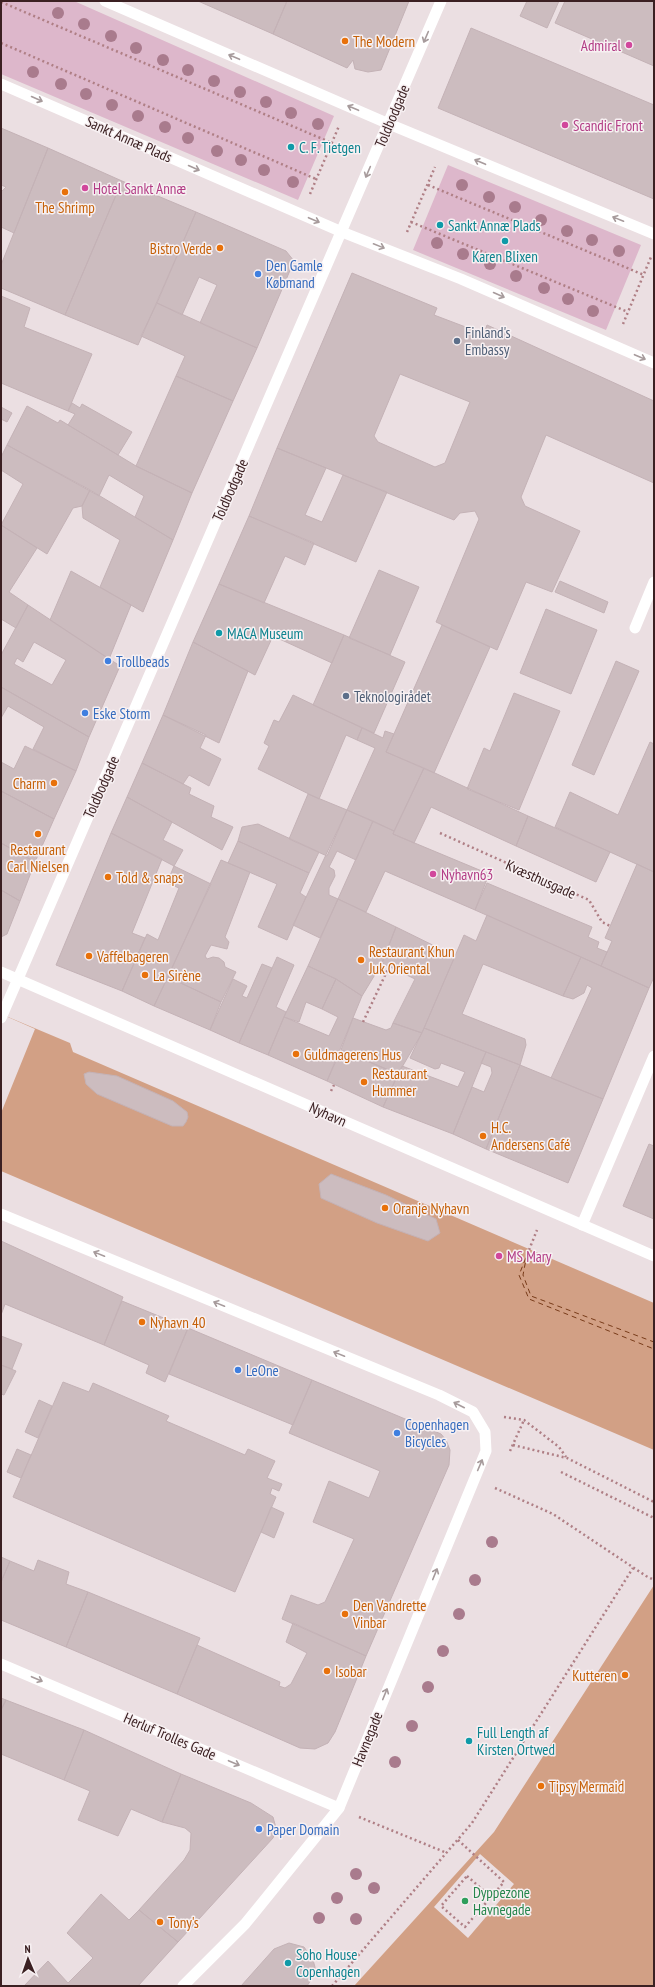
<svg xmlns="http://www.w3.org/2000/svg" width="655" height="1987" font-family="'PT Sans Narrow',sans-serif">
	<rect width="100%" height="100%" fill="#ebdfe2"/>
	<path fill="#ddb7cb" d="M1,1H74L334,116L298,200L1,74Z
		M448,165L641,245L606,330L413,250Z"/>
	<path fill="#d2a085" d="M1,1014L70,1043L73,1052L654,1303V1450L1,1171Z
		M654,1585V1986H354L494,1832Z"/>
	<path fill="#ebdfe2" d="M1,1014L35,1029L1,1113Z
		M480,1854L514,1884L468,1938L434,1907Z"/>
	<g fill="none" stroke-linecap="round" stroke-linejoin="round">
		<path stroke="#783b19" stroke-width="1" stroke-dasharray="5 4" stroke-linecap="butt" d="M529,1250L519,1275L529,1299L654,1349
			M527,1254L523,1275L531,1296L654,1342"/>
	</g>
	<path fill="#ccbcbf" stroke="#c4b2b6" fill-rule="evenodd" d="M198,1H287L273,34Z
		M287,1H409L381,70L368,72L355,69L353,60L347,68L273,34Z
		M527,1H559L547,28L520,16Z
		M565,1H654V66L555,23Z
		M471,28L654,105V199L438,108Z
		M1,128L48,148L14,233L1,227V192L6,187L1,185Z
		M48,148L122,181L65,315L1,288V265Z
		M122,181L196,212L138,345L65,315Z
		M196,212L286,251L294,261L257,348L200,323L217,285L199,277L182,315L157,303Z
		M352,273L437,308L434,315L484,334L487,325L654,401V483L546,435L521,497L525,506L580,531L552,592L526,582L497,650L436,622L479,519L475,511L460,513L454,520L277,448ZM400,374L470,402L445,463L435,467L378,442L374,436Z
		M1,296L30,308L24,327L92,354L68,411L1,383Z
		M157,303L257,348L233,401L176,376L185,356L141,336Z
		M176,376L233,401L192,493L136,466Z
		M72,403L80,408L82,404L132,432L118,455L68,425L75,414L68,411Z
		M27,406L58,423L60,420L136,466L192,493L173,540L135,517L144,496L109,475L99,496L7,445Z
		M1,407L12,413L7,422L1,419Z
		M7,445L90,490L82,506L73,508L47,554L1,525L23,484L1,470V457Z
		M277,448L326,468L305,515L322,522L343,475L387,492L356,562L249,516Z
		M90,490L173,540L143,612L100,587L120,540L83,518L82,506Z
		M249,516L314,543L305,565L285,556L264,603L219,584Z
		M1,525L37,548L9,592L28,605L16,628L1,619Z
		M379,570L419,587L390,655L349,638Z
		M71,571L131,605L109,659L50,620Z
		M560,581L608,602L604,613L555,592Z
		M219,584L344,635L332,663L273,636L255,675L193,642Z
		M28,605L120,666L89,737L1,687V655ZM34,642L66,660L52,685L14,664L17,658L23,662Z
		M546,609L597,630L571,694L520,673Z
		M442,625L490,647L434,773L386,752Z
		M344,635L405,662L374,733L313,705Z
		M193,642L248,671L219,743L163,715Z
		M616,661L639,671L594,775L572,765Z
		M1,687L89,737L76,771L33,749L44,727L8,706L1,718Z
		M514,693L560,711L519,810L467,789L484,748L490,751Z
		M293,695L362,728L357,740L346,735L319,799L258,769L269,746L264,743L274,720L279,722Z
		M163,715L206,735L200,748L221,759L209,786L189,775L183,784L142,763Z
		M362,728L383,738L385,731L394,734L386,752L424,768L394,831L347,810L375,748L357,740Z
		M650,742L654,744V872L555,827L570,792L618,815Z
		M25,746L76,771L54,819L1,791V762L14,769Z
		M142,763L191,788L189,794L214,806L211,817L233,827L222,850L127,797Z
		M424,768L528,816L516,846L431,807L414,843L393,834Z
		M1,791L54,819L35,862L1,843Z
		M308,794L347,810L327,856L289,839Z
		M127,797L172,822L163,840L183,850L174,866L111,833Z
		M347,810L373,821L356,860L337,851L329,867L334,870L335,876L329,888V895L338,899L320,938L293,925Z
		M528,816L610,852L596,882L516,846Z
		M373,821L394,831L393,834L489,874L475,910L385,871L366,912L338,899Z
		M258,824L319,852L309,873L238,841L242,827Z
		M111,833L162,859L132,933L145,938L122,991L56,965Z
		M238,841L309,873L300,893L306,897L287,940L258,927L277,884L228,863Z
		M1,843L35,862L20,901L1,890Z
		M221,860L250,872L225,937L229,942L227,949L211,945L205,956L207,959L213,957L219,958L224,962L225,967L236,972L221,1002L168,977Z
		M637,864L654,872V977L649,988L601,966L612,941L605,938Z
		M174,866L211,884L154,1006L122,991L147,934L158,940L179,888L167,883Z
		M487,883L592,927L588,937L599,942L597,948L607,952L601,966L475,910Z
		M1,890L20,901L7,934L1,937Z
		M338,899L396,927L382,963L362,996L336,979L308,966Z
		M487,915L581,957L563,996L483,964L462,1014L525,1039L526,1045L520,1065L424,1028L464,935L476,941Z
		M396,927L455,956L422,1033L393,1023L415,979L382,963Z
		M277,957L294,965L276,1007L286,1012L268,1055L239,1043Z
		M581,957L649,988L603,1099L551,1078L592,988L587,985L584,993L573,999L563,996Z
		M262,964L272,968L239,1043L210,1030L233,979L247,986L242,996L247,998Z
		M308,966L336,979L322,1009L306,1002L299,1022L284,1017Z
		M168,977L221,1002L210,1030L154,1006Z
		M336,979L362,996L327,1081L268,1055L284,1017L329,1036L338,1017L322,1009Z
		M353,1018L386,1030L391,1028L393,1023L422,1033L398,1074L341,1050Z
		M424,1028L486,1052L453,1134L383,1107L402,1066L458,1087L465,1072L441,1063L439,1068L435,1069L410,1058Z
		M341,1050L398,1074L383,1107L327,1081Z
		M486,1052L520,1065L486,1149L453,1134L472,1087L484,1092L492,1073L491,1067L481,1063Z
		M520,1065L603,1099L568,1183L486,1149Z
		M89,1072L117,1076L173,1101L187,1112L188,1117L186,1122L183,1126H172L97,1094L86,1084L84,1074Z
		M649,1144L654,1146V1219L623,1206Z
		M331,1174L386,1195L436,1219L440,1233L428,1241L377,1223L321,1198L319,1184Z
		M1,1241L123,1297L104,1345L5,1304L1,1315Z
		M122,1301L188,1328L165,1382L146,1373L149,1365L104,1345Z
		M188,1328L312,1380L293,1425L169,1374Z
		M1,1336L22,1344L12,1369L1,1365Z
		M1,1365L16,1371L4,1395L1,1394Z
		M312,1380L441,1434L446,1440L450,1450L449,1465L366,1656L282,1619L291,1595L318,1605L325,1602L354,1539L313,1522L329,1481L369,1498L380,1471L289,1433Z
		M63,1382L89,1392L93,1383L169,1416L166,1421L245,1455L248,1449L275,1461L267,1478L282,1484L279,1491L272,1488L270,1494L276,1497L235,1592L13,1497Z
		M39,1400L52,1406L38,1438L25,1432Z
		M17,1449L31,1455L21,1478L7,1472Z
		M271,1507L284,1513L274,1538L261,1532Z
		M1,1557L10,1561L1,1582Z
		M38,1560L69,1572L66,1584L88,1592L66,1647L1,1620V1582L10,1561L34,1571Z
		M88,1592L200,1638L177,1694L66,1647Z
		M293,1623L366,1656L335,1732L328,1743L315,1749L300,1748L177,1694L197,1645L280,1682L279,1686L285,1688L291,1684L307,1653L286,1642Z
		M1,1698L6,1700L1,1710Z
		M6,1700L84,1730L64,1780L1,1754V1710Z
		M84,1730L181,1774L162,1822L131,1809L118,1836L78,1820L90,1791L64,1780Z
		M181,1774L251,1803L273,1817L276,1828L273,1838L178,1942L139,1910L184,1860L190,1850L191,1833L185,1828L162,1822Z
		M101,1894L129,1920L139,1910L178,1942L138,1986H24L48,1961L68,1983L93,1958L67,1933Z
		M289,1943L304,1947L313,1960L315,1967L314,1975L307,1986H241L274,1949Z"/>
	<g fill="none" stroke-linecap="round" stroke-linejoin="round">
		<path stroke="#af7f85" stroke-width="2.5" stroke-dasharray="2 3" stroke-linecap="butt" d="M1,2L332,143
			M1,43L316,179
			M428,185L644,275
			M310,194L339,126
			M411,222L628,312
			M407,232L435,167
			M623,324L651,257
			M440,833L589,900L602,922L610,926
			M363,1022L389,967
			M331,1091L334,1085
			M529,1250L537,1230
			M504,1417L524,1420L559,1447L566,1457
			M513,1445L567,1458L654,1502
			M510,1451L524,1420
			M561,1472L654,1518
			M495,1488L553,1514L646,1576L654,1580
			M359,1817L447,1853
			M458,1840L504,1882L491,1897
			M467,1876L491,1897L465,1927L441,1906Z
			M332,1986L472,1823L633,1568"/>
		<path stroke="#fff" stroke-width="11" d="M635,628L654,582"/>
		<path stroke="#fff" stroke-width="11" d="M1,972L654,1256
			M183,1986L245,1924L339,1808"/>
		<path stroke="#fff" stroke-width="11" d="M105,1L389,124L654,234
			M1,84L342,232L461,279L654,363
			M1,1018L441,1
			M1,1214L439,1395L473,1412L485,1432L486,1451L339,1808L1,1664
			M582,1225L654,1056"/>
	</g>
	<g fill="#a97b8d">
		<circle cx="58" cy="13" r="6"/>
		<circle cx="84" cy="24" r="6"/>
		<circle cx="111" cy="36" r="6"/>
		<circle cx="136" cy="48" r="6"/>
		<circle cx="163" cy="60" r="6"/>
		<circle cx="188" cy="70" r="6"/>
		<circle cx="33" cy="72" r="6"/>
		<circle cx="214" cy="81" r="6"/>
		<circle cx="61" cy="84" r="6"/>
		<circle cx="240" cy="92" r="6"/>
		<circle cx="86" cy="94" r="6"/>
		<circle cx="266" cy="102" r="6"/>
		<circle cx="112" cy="105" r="6"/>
		<circle cx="291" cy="113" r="6"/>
		<circle cx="138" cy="116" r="6"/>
		<circle cx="318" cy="124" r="6"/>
		<circle cx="165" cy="127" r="6"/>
		<circle cx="188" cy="138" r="6"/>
		<circle cx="217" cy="151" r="6"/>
		<circle cx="241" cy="160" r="6"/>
		<circle cx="264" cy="170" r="6"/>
		<circle cx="293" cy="182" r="6"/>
		<circle cx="462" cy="185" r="6"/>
		<circle cx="489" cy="197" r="6"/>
		<circle cx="515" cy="207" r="6"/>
		<circle cx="541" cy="220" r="6"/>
		<circle cx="567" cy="231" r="6"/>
		<circle cx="592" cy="240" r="6"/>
		<circle cx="437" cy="243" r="6"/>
		<circle cx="619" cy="251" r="6"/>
		<circle cx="463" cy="254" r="6"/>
		<circle cx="490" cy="264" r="6"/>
		<circle cx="516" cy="276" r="6"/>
		<circle cx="544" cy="288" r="6"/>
		<circle cx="568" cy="299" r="6"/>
		<circle cx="593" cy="311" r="6"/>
		<circle cx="492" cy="1542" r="6"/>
		<circle cx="475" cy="1580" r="6"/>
		<circle cx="459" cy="1614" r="6"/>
		<circle cx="443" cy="1651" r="6"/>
		<circle cx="428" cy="1687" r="6"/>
		<circle cx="412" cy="1726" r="6"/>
		<circle cx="395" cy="1762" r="6"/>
		<circle cx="356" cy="1874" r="6"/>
		<circle cx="374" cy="1888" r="6"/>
		<circle cx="337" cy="1898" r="6"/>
		<circle cx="319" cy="1918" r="6"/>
		<circle cx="356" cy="1919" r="6"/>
	</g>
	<defs><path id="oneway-shaft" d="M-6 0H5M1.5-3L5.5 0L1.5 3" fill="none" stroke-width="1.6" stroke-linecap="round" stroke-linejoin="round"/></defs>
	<g stroke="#a79b9c">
		<use href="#oneway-shaft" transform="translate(426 37) rotate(113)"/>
		<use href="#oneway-shaft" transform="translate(234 57) rotate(-157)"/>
		<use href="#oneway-shaft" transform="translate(37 99) rotate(24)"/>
		<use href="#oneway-shaft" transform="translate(353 108) rotate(-157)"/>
		<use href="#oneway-shaft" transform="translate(480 162) rotate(-157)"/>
		<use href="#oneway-shaft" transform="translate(194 168) rotate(24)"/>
		<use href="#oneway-shaft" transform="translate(368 172) rotate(113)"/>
		<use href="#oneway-shaft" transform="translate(618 219) rotate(-158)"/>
		<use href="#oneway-shaft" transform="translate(314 220) rotate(23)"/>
		<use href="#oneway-shaft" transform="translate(379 246) rotate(22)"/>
		<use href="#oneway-shaft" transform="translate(499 295) rotate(24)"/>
		<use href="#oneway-shaft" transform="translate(640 357) rotate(23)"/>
		<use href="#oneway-shaft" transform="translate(99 1254) rotate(-158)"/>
		<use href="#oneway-shaft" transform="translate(219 1304) rotate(-158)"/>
		<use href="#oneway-shaft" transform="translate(339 1354) rotate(-158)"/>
		<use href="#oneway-shaft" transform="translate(459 1405) rotate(-153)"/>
		<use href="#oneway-shaft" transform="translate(480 1465) rotate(-67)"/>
		<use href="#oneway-shaft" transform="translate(435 1574) rotate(-68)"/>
		<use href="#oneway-shaft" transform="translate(37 1679) rotate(23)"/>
		<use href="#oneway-shaft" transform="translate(385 1694) rotate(-68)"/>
		<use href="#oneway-shaft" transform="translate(234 1763) rotate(23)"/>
	</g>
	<g fill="#e8710a" stroke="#f7f0f2" stroke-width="1.5">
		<circle cx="345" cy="41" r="4"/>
		<circle cx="65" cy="192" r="4"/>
		<circle cx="220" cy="248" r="4"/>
		<circle cx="54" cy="783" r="4"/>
		<circle cx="38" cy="834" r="4"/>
		<circle cx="108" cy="877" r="4"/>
		<circle cx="89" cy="956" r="4"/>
		<circle cx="361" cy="960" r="4"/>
		<circle cx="145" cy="975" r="4"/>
		<circle cx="296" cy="1054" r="4"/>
		<circle cx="364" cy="1082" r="4"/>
		<circle cx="483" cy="1136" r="4"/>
		<circle cx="385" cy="1208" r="4"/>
		<circle cx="142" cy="1322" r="4"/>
		<circle cx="345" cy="1614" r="4"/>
		<circle cx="327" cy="1671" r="4"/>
		<circle cx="625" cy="1675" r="4"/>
		<circle cx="541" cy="1786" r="4"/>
		<circle cx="160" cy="1922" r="4"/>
	</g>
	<g fill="#d1479c" stroke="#f7f0f2" stroke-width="1.5">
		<circle cx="629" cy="45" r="4"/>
		<circle cx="565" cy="125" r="4"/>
		<circle cx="85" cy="188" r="4"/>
		<circle cx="433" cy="874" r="4"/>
		<circle cx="499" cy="1256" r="4"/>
	</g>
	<g fill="#0f9aa8" stroke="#f7f0f2" stroke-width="1.5">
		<circle cx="291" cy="147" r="4"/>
		<circle cx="440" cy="225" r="4"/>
		<circle cx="505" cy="241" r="4"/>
		<circle cx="219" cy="633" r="4"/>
		<circle cx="469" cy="1741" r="4"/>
		<circle cx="288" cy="1963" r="4"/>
	</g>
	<g fill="#3f7fe0" stroke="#f7f0f2" stroke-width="1.5">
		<circle cx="258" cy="274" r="4"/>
		<circle cx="108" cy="661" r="4"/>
		<circle cx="85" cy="713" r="4"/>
		<circle cx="238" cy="1370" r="4"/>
		<circle cx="397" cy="1433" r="4"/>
		<circle cx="259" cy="1829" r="4"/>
	</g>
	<g fill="#5c6f8a" stroke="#f7f0f2" stroke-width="1.5">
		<circle cx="457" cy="341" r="4"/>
		<circle cx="346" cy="696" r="4"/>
	</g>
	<circle fill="#2e9e5b" stroke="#f7f0f2" stroke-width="1.5" cx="465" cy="1901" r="4"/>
	<g text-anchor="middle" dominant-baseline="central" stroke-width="3" stroke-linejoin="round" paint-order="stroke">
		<g font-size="15" fill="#c56008" stroke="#f7f0f2" text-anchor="start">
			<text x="353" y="41">The Modern</text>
			<text x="65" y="207" text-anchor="middle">The Shrimp</text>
			<text x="212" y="248" text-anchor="end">Bistro Verde</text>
			<text x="46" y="783" text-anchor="end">Charm</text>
			<text x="38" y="849" text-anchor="middle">Restaurant<tspan x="38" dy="17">Carl Nielsen</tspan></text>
			<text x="116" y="877">Told &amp; snaps</text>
			<text x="369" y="951">Restaurant Khun<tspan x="369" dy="17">Juk Oriental</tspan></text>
			<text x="97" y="956">Vaffelbageren</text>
			<text x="153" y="975">La Sirène</text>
			<text x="304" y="1054">Guldmagerens Hus</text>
			<text x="372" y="1073">Restaurant<tspan x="372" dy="17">Hummer</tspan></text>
			<text x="491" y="1127">H.C.<tspan x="491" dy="17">Andersens Café</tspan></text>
			<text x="393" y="1208">Oranje Nyhavn</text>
			<text x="150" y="1322">Nyhavn 40</text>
			<text x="353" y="1605">Den Vandrette<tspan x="353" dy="17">Vinbar</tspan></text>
			<text x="335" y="1671">Isobar</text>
			<text x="617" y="1675" text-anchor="end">Kutteren</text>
			<text x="549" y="1786">Tipsy Mermaid</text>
			<text x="168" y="1922">Tony's</text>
		</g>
		<g font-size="15" fill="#b23c85" stroke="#f7f0f2" text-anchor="start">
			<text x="621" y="45" text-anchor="end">Admiral</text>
			<text x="573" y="125">Scandic Front</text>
			<text x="93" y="188">Hotel Sankt Annæ</text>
			<text x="441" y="874">Nyhavn63</text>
			<text x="507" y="1256">MS Mary</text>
		</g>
		<g font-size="15" fill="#3b2022" stroke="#f7f0f2">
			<text transform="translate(392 116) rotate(-67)">Toldbodgade</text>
			<text transform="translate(129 139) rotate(24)">Sankt Annæ Plads</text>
			<text transform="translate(230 490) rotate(-66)">Toldbodgade</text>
			<text transform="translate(101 787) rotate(-66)">Toldbodgade</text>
			<text transform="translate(541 879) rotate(24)">Kvæsthusgade</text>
			<text transform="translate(328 1114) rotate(24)">Nyhavn</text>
			<text transform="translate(170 1736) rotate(23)">Herluf Trolles Gade</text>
			<text transform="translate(367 1739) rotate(-68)">Havnegade</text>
		</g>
		<g font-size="15" fill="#0d838f" stroke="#f7f0f2" text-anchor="start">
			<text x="299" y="147">C. F. Tietgen</text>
			<text x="448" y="225">Sankt Annæ Plads</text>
			<text x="505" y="256" text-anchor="middle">Karen Blixen</text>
			<text x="227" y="633">MACA Museum</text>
			<text x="477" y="1732">Full Length af<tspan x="477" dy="17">Kirsten Ortwed</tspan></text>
			<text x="296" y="1954">Soho House<tspan x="296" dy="17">Copenhagen</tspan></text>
		</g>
		<g font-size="15" fill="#366cbe" stroke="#f7f0f2" text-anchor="start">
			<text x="266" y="265">Den Gamle<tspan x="266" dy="17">Købmand</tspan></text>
			<text x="116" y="661">Trollbeads</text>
			<text x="93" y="713">Eske Storm</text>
			<text x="246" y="1370">LeOne</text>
			<text x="405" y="1424">Copenhagen<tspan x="405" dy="17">Bicycles</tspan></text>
			<text x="267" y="1829">Paper Domain</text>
		</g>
		<g font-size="15" fill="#4e5e75" stroke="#f7f0f2" text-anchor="start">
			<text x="465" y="332">Finland's<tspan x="465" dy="17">Embassy</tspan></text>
			<text x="354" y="696">Teknologirådet</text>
		</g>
		<g font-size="15" fill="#27864d" stroke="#f7f0f2" text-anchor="start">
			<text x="473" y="1892">Dyppezone<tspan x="473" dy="17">Havnegade</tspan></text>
		</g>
	</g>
	<rect width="655" height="1987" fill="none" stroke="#3b2022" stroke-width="4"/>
	<g transform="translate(28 1959) rotate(358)" stroke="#f7f0f2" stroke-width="3" paint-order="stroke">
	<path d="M0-3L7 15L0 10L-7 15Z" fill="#3b2022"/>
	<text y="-6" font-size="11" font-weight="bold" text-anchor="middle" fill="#3b2022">N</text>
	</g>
</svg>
